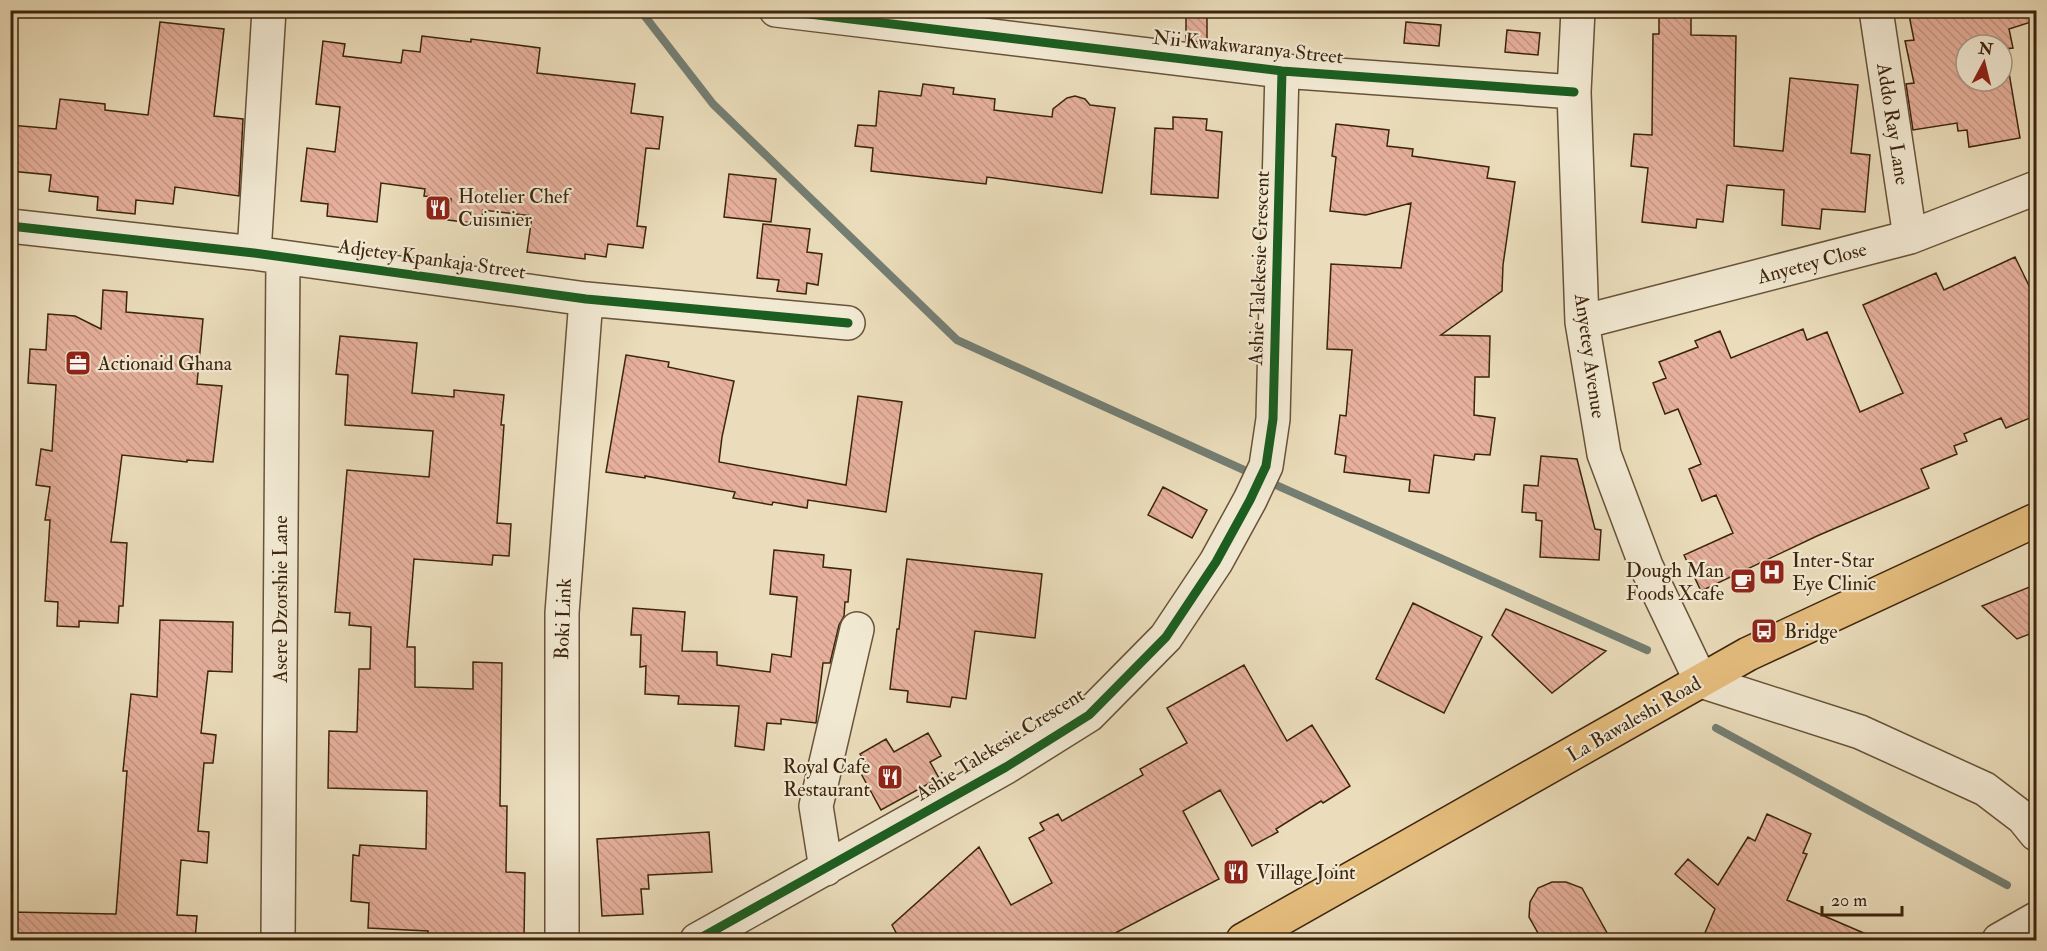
<svg xmlns="http://www.w3.org/2000/svg" width="2047" height="951" font-family="'IM FELL Double Pica',serif">
	<defs>
		<pattern id="building-back-hatch" width="6" height="6" patternUnits="userSpaceOnUse" patternTransform="scale(1.5)"><rect width="6" height="6" fill="#e6b09c"/><path d="M-1 5l2 2M0 0l6 6M5-1l2 2" fill="none" stroke="#c69785"/></pattern>
	</defs>
	<rect width="100%" height="100%" fill="#ebddbb"/>
	<filter id="stains"><feTurbulence type="fractalNoise" baseFrequency=".00333" numOctaves="4"/><feColorMatrix values="0 0 0 0 .2 0 0 0 0 .09 0 0 0 0 .02 0 0 0 .5 -.17"/></filter>
	<radialGradient id="worn" r=".72"><stop offset=".6" stop-color="#630" stop-opacity="0"/><stop offset="1" stop-color="#630" stop-opacity=".3"/></radialGradient>
	<g fill="none" stroke-linecap="round" stroke-linejoin="round">
		<path stroke="#747e73" stroke-width="8" d="M640,10L713,104L957,340L1255,475
			M1267,481L1647,650
			M1716,728L2007,885"/>
	</g>
	<path fill="url(#building-back-hatch)" stroke="#3c250d" stroke-width="1.5" fill-rule="evenodd" d="M1659,10H1691V35L1736,36L1734,146L1783,151L1790,78L1858,85L1851,153L1870,155L1865,212L1822,209L1820,229L1782,225L1784,190L1727,185L1723,222L1697,219L1696,228L1642,222L1648,168L1631,166L1634,134L1652,135L1653,34H1659Z
		M1908,10H2037V20L2009,29L2013,48L2005,49L2020,138L1969,147L1967,130L1958,131L1957,123L1913,130L1906,84L1914,83L1905,41L1914,40ZM1966,45H2002V81H1966Z
		M1207,12V42L1186,41V13Z
		M160,22L224,29L214,116L243,119L239,196L175,187L173,204L136,200L135,214L97,210L98,197L49,191L51,175L10,171V125L56,129L60,99L105,104V110L148,115Z
		M1406,22L1441,25L1439,46L1404,43Z
		M1507,30L1540,33L1538,55L1505,52Z
		M422,36L471,42V39L540,48L537,73L635,84L631,113L663,117L659,149L646,148L637,226L646,227L643,248L608,244L606,257L585,254V259L527,252L532,216L483,210L481,224L448,220L451,199L424,196L425,189L381,183L377,222L327,216L328,204L301,201L307,148L335,152L340,107L316,104L323,41L345,44L343,56L401,63L403,50L420,52Z
		M923,84L954,88L953,94L995,99L994,110L1052,117L1053,109L1067,98L1075,96L1085,99L1090,105L1115,108L1102,193L987,177L986,184L871,171L873,148L855,146L858,125L876,126L879,91L921,96Z
		M1173,117L1207,119L1206,130L1222,132L1218,198L1151,194L1155,128L1173,129Z
		M1336,124L1389,130L1387,146L1413,149L1412,156L1489,167L1487,178L1515,182L1503,265L1502,291L1441,335L1490,336L1489,377H1475L1474,415L1495,418L1490,455L1475,454L1474,460L1434,455L1429,493L1409,491L1410,480L1344,472L1346,456L1335,454L1340,415L1346,416L1352,350L1327,349L1331,264L1401,268L1411,203L1366,215L1330,211L1336,157L1332,156Z
		M729,174L776,179L771,222L724,217Z
		M763,224L810,229L807,252L822,254L818,285L807,283L806,294L777,291L779,280L757,278Z
		M2015,257L2037,302V415L2006,428L2001,418L1964,434L1967,441L1954,446L1957,454L1921,469L1929,488L1817,536L1701,591L1684,555L1733,533L1716,495L1702,501L1689,469L1701,464L1678,409L1665,414L1653,383L1666,378L1659,362L1698,347L1695,341L1720,331L1731,358L1803,329L1807,340L1827,332L1860,412L1903,393L1863,305L1936,273L1944,290Z
		M103,290L127,292L126,312L203,319L197,384L222,386L213,462L187,460V462L122,455L111,542L127,543L123,606H119L118,623L79,621V627L57,626L58,602L45,601L50,520H45L50,487L36,485L41,449L52,451L56,385L28,383L30,349L46,350L48,314L75,316L101,329Z
		M340,336L417,343L412,393L454,397V390L504,395L501,425H504L497,523L511,524L509,556L493,555L492,565L414,559L407,647H415V687L473,689V662L502,663L500,806H507L506,872L525,873L524,940H428V931L368,928L369,903L351,901L353,855L359,856L360,845L426,849L427,791L328,788L329,731L357,732L359,669H370L371,627L349,625L350,613L335,612L347,470L429,477L433,431L345,425L348,375L336,374Z
		M626,355L669,362L668,367L734,381L722,437L719,462L846,485L858,396L902,402L886,512L808,500L807,508L773,502L772,505L733,498L735,492L645,476V478L606,472Z
		M1541,456L1577,459L1595,529L1601,530L1599,560L1540,557L1542,521L1536,520V513L1522,512L1524,485L1538,486Z
		M1163,487L1207,510L1192,538L1148,515Z
		M774,550L824,555L823,567L851,570L848,602H845L844,616L839,625L830,663H823L816,723L781,719V724L767,723L764,750L735,746L739,706L678,704L679,696L645,694L646,666L640,667L641,635H631L633,608L685,612L682,651L717,652V665L770,672L772,654L791,657L797,597L770,594Z
		M907,559L1042,574L1035,638L975,631L966,699L952,697L950,707L907,702L908,691L890,689L897,629H899Z
		M2037,584V631L2017,639L1982,606Z
		M1413,603L1482,637L1444,713L1376,679Z
		M1506,609L1606,651L1552,693L1492,635Z
		M160,620L233,622L232,672L208,671L201,733L216,735L213,763H204L198,831L209,832L207,863L181,860L177,915L197,916L195,940H10V912L116,914L127,771H123L131,694L157,697Z
		M1244,665L1287,741L1312,725L1350,786L1323,803L1321,801L1276,829L1278,832L1252,846L1220,790L1183,811L1219,879L1102,940H900L892,925L979,847L1011,905L1052,883L1029,838L1044,830L1040,823L1058,814L1062,821L1143,775L1140,769L1187,743L1167,708Z
		M928,733L941,756L930,762L939,778L881,810L858,768L866,763L860,754L886,739L894,752Z
		M1767,814L1811,834L1803,853L1807,854L1787,900L1880,940H1702L1715,909L1675,874L1688,859L1718,885L1748,837L1755,841Z
		M709,832L712,872L648,875L649,889H641L643,914L602,916L597,839Z
		M1552,882H1566L1582,888L1611,940H1542L1529,917L1530,902L1538,888Z"/>
	<g fill="none" stroke-linecap="round" stroke-linejoin="round">
		<g stroke="#685338" stroke-width="36">
			<path id="minor" d="M776,10L1282,71L1574,92
				M1578,10L1574,92L1582,322L1604,454L1646,566L1701,681L1860,732L1985,789L2023,818L2036,834
				M1876,10L1910,237
				M10,226L254,253L586,299L848,323
				M254,253L269,10
				M1582,322L1910,237L2036,188
				M826,869L816,806L857,629
				M278,940L283,257
				M562,940V613L586,299
				M697,940L1006,767L1089,715L1166,637L1216,562L1250,500L1266,466L1273,419L1282,71
				M1999,940L2036,919"/>
		</g>
		<g stroke="#3c250d" stroke-width="36">
			<path id="major" d="M1243,940L1748,654L2036,520"/>
		</g>
		<use href="#minor" stroke="#f2e9d3" stroke-width="33"/>
		<use href="#major" stroke="#e6be7e" stroke-width="33"/>
		<g stroke="#f2e9d3" stroke-width="13">
			<path id="cycleway" d="M776,10L1282,71L1574,92
				M10,226L254,253L586,299L848,323
				M697,940L1006,767L1089,715L1166,637L1216,562L1250,500L1266,466L1273,419L1282,71"/>
		</g>
		<use href="#cycleway" stroke="#1b5e20" stroke-width="9"/>
	</g>
	<defs>
		<g id="restaurant-square" transform="scale(1.35)"><rect x="-9" y="-9" width="18" height="18" rx="4" fill="#8f2418" stroke="#f2e9d3"/><path d="M-5-6h1v4h1v-4h1v4h1v-4h1v5L-1.5 .5V6h-2V.5L-5-1ZM5-6V6H3V1.5H1.5Q1.5-4 5-6Z" fill="#fff"/></g>
		<g id="office-square" transform="scale(1.35)"><rect x="-9" y="-9" width="18" height="18" rx="4" fill="#8f2418" stroke="#f2e9d3"/><path d="M-6-3h4V-5.5h4V-3h4V5H-6ZM-1-4.5V-3h2v-1.5ZM-6 0V1H6V0Z" fill="#fff"/></g>
		<g id="hospital-square" transform="scale(1.35)"><rect x="-9" y="-9" width="18" height="18" rx="4" fill="#8f2418" stroke="#f2e9d3"/><path d="M-5-5h3v3.5h4V-5h3V5h-3V1.5h-4V5h-3Z" fill="#fff"/></g>
		<g id="cafe-square" transform="scale(1.35)"><rect x="-9" y="-9" width="18" height="18" rx="4" fill="#8f2418" stroke="#f2e9d3"/><path d="M-5.5-4.5H6V0H3Q3 3.5 0 3.5H-2.5Q-5.5 3.5-5.5 0ZM3-3.2v2h1.7v-2ZM-6 4.5H4V6H-6Z" fill="#fff"/></g>
		<g id="bus-square" transform="scale(1.35)"><rect x="-9" y="-9" width="18" height="18" rx="4" fill="#8f2418" stroke="#f2e9d3"/><path d="M-5-6H5V4H4V6H2V4H-2V6H-4V4H-5ZM-3.5-4V0h7V-4ZM-3.5 1.2v1.5H-2V1.2ZM2 1.2v1.5H3.5V1.2Z" fill="#fff"/></g>
	</defs>
	<g fill-rule="evenodd">
		<use href="#restaurant-square" x="438" y="208"/>
		<use href="#office-square" x="78" y="363"/>
		<use href="#hospital-square" x="1772" y="572"/>
		<use href="#cafe-square" x="1743" y="581"/>
		<use href="#bus-square" x="1764" y="631"/>
		<use href="#restaurant-square" x="890" y="777"/>
		<use href="#restaurant-square" x="1236" y="872"/>
	</g>
	<g text-anchor="middle" dominant-baseline="central" stroke-width="4.5" stroke-linejoin="round" paint-order="stroke">
		<g font-size="20" fill="#3c250d" stroke="#f2e9d3">
			<text transform="translate(1248 47) rotate(6)">Nii Kwakwaranya Street</text>
			<text transform="translate(1893 124) rotate(81)">Addo Ray Lane</text>
			<text transform="translate(432 259) rotate(8)">Adjetey Kpankaja Street</text>
			<text transform="translate(1812 263) rotate(-15)">Anyetey Close</text>
			<text transform="translate(1259 268) rotate(-88)">Ashie Talekesie Crescent</text>
			<text transform="translate(1590 356) rotate(82)">Anyetey Avenue</text>
			<text transform="translate(280 599) rotate(-90)">Asere Dzorshie Lane</text>
			<text transform="translate(563 619) rotate(-88)">Boki Link</text>
			<text transform="translate(1634 719) rotate(-30)">La Bawaleshi Road</text>
			<text transform="translate(1000 744) rotate(-32)">Ashie Talekesie Crescent</text>
		</g>
		<g font-size="20" fill="#3c250d" stroke="#f2e9d3" text-anchor="start">
			<text x="458" y="196">Hotelier Chef<tspan x="458" dy="23">Cuisinier</tspan></text>
			<text x="98" y="363">Actionaid Ghana</text>
			<text x="1792" y="560">Inter-Star<tspan x="1792" dy="23">Eye Clinic</tspan></text>
			<text x="1724" y="570" text-anchor="end">Dough Man<tspan x="1724" dy="23">Foods Xcafe</tspan></text>
			<text x="1784" y="631">Bridge</text>
			<text x="870" y="766" text-anchor="end">Royal Cafe<tspan x="870" dy="23">Restaurant</tspan></text>
			<text x="1256" y="872">Village Joint</text>
		</g>
	</g>
	<rect width="2047" height="951" fill="none" stroke="#ebddbb" stroke-width="36"/>
	<rect x="12" y="12" width="2023" height="927" fill="none" stroke="#3c250d" stroke-width="3"/>
	<rect x="18" y="18" width="2011" height="915" fill="none" stroke="#3c250d" stroke-width="1.5"/>
	<g transform="translate(1984 63) rotate(7)"><circle r="28" fill="#f2e9d3" stroke="#a99b84" stroke-width="1.5"/>
	<path d="M0-4.5L10 22L0 15L-10 22Z" fill="#8f2418"/>
	<text y="-9" font-size="16" font-weight="bold" text-anchor="middle" fill="#3c250d">N</text>
	</g>
	<path d="M1822 906v9h80v-9" fill="none" stroke="#3c250d" stroke-width="3"/>
	<text x="1831" y="906" font-size="18" fill="#3c250d" stroke="#f2e9d3" stroke-width="4.5" paint-order="stroke">20 m</text>
	<rect width="100%" height="100%" filter="url(#stains)"/>
	<rect width="100%" height="100%" fill="url(#worn)"/>
</svg>
